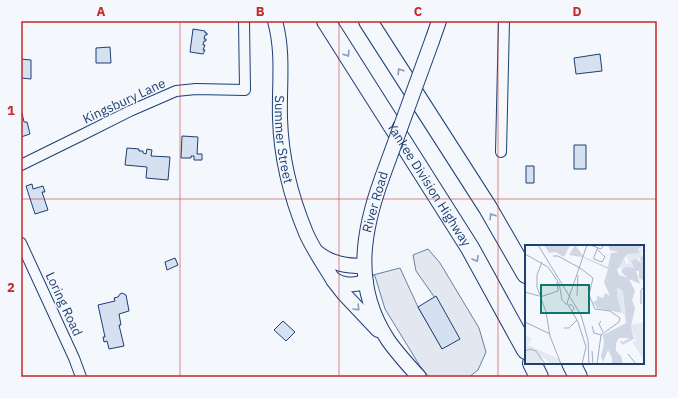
<svg xmlns="http://www.w3.org/2000/svg" width="678" height="398" font-family="'IBM Plex Sans',sans-serif">
	<rect width="100%" height="100%" fill="#f4f7fb"/>
	<path fill="#e3e8f0" stroke="#687fa3" d="M428,249L440,263L479,328L486,352L478,370L469,377H429L420,366L385,309L375,276L373,275L400,268L418,307L441,347L459,339L433,295L416,271L413,255Z"/>
	<path fill="#d5e0f0" stroke="#1d3f73" d="M193,29L205,31V33H207V35H205L204,39H206V41H204L203,45H205L203,50H205L203,54L190,52Z
		M110,47L111,63H96V48Z
		M600,54L602,71L576,74L574,58Z
		M21,59L31,60V79L21,78Z
		M22,113L24,122H27L30,134L21,137V114Z
		M182,136L198,137L197,154H202V160H194V156H191V158H181Z
		M574,145H586V169H574Z
		M127,148L139,149V151H143V153L146,154L147,149L152,150L151,156L170,157L168,180L146,178L147,167L125,165Z
		M526,166H534V183H526Z
		M32,184L33,189L43,186L45,192H42L48,210L35,214L26,186Z
		M175,258L178,265L167,270L165,262Z
		M122,293L126,295L129,311L119,314L121,325H119L124,346L109,349L107,341L104,342L103,337H105L98,305L115,301L114,298L118,297L120,294Z
		M436,296L460,339L442,349L418,307Z
		M283,321L295,332L286,341L274,330Z"/>
	<g fill="none" stroke-linecap="round" stroke-linejoin="round">
		<g stroke="#1d3f73" stroke-width="12">
			<path id="street" d="M501,152L504,21
				M21,165L84,134L130,111L176,91L196,89L245,90L244,21
				M21,243L74,358L81,377"/>
		</g>
		<g stroke="#1d3f73" stroke-width="16">
			<g id="secondary">
				<path id="s1" d="M275,21C284,53 279,86 280,118C281,157 291,197 306,233C313,249 323,263 332,278C343,287 353,285 366,282"/>
				<path d="M432,41L439,21"/>
				<path d="M382,178C362,233 353,287 388,340C397,353 408,365 419,377"/>
				<path d="M318,253C332,264 347,266 364,266"/>
				<path d="M333,280L344,294L378,330"/>
			</g>
		</g>
		<g stroke="#1d3f73" stroke-width="20">
			<g id="highway">
				<path id="s2" d="M326,21L470,248L526,350"/>
				<path d="M368,21L488,208L526,274"/>
				<path d="M532,363L539,377"/>
				<path d="M571,363L578,377"/>
			</g>
		</g>
		<use href="#street" stroke="#f4f7fb" stroke-width="10"/>
		<use href="#secondary" stroke="#f4f7fb" stroke-width="14"/>
		<use href="#highway" stroke="#f4f7fb" stroke-width="18"/>
		<g stroke="#1d3f73" stroke-width="16" stroke-linecap="butt">
			<path id="secondary-bridge" d="M382,178L432,41"/>
		</g>
		<use href="#secondary-bridge" stroke="#f4f7fb" stroke-width="14"/>
	</g>
	<defs><path id="oneway-chevron" d="M-2-3.5L2.5 0L-2 3.5" fill="none" stroke-width="1.6" stroke-linecap="round" stroke-linejoin="round"/></defs>
	<g stroke="#889bb7">
		<use href="#oneway-chevron" transform="translate(347 54) rotate(57)"/>
		<use href="#oneway-chevron" transform="translate(400 71) rotate(-123)"/>
		<use href="#oneway-chevron" transform="translate(492 216) rotate(-122)"/>
		<use href="#oneway-chevron" transform="translate(476 259) rotate(60)"/>
		<use href="#oneway-chevron" transform="translate(357 308) rotate(47)"/>
	</g>
	<path fill="none" stroke="#c62828" stroke-width="1" stroke-opacity="0.55" d="M180,21V377M339,21V377M498,21V377M21,199H657"/>
	<g text-anchor="middle" dominant-baseline="central" stroke-width="3" stroke-linejoin="round" paint-order="stroke">
		<g font-size="13" fill="#1d3f73" stroke="#f4f7fb">
			<text transform="translate(124 101) rotate(-25)">Kingsbury Lane</text>
			<text stroke="none"><textPath href="#s1" startOffset="119">Summer Street</textPath></text>
			<text stroke="none"><textPath href="#s2" startOffset="193">Yankee Division Highway</textPath></text>
			<text transform="translate(375 202) rotate(-74)">River Road</text>
			<text transform="translate(64 304) rotate(65)">Loring Road</text>
		</g>
	</g>
	<g transform="translate(525 245)">
		<rect width="119" height="119" fill="#f4f7fb"/>
		<path d="M119,3L116,8L119,11L113,14L116,18L108,14L106,17L109,23L101,22L97,28L96,23H93L97,16L100,15L101,19L105,18L101,11L108,7H114L113,4ZM92,42L98,46L100,73L92,56ZM119,78V115L107,97L111,96L106,82L107,79ZM0,90L7,93L3,100L34,114L36,119H26L17,111L16,119H0Z" fill="#e3e9f0"/>
		<path d="M19,0H45L39,12L30,7L24,8ZM50,0L59,12L83,22L86,8L94,7L85,5L83,0H119L113,4L114,8L102,9L92,25L94,30L103,33L97,28V25L101,22L109,23L106,16L110,14L116,18L115,12L119,11V36L114,33V26H111L115,39L104,34L110,46L107,55L110,63L106,82L109,94L97,100L95,95L98,97L105,93H94L91,98V106L96,111L98,119H87V113L83,105L78,117L76,111L79,99L78,90L101,78L98,46L92,42V52L97,68L72,63L68,57L72,55V51L78,53L80,48L85,51L79,37L83,24L57,12L44,10Z" fill="#cfd7e4"/>
		<path fill="none" stroke="#9eadc5" stroke-width="1" d="M13,0L56,70L63,95L64,119M65,0L76,4L78,1M72,4L80,12L77,17L69,14V12L73,2M0,9L23,22L34,38L37,55L42,60M28,11H33L55,23L68,33L64,50L70,64L85,66L95,73L94,77L76,90L72,119M17,17L12,30V42L21,67L25,91L36,119M0,47L14,51M52,51L53,30M15,52L33,46L32,37M116,59V45L119,42M44,61L46,59L49,63L47,67M76,76L74,79L78,87M0,77L25,89M67,81L69,88L76,90M39,83H44L52,75M0,106L5,104L11,106L20,119M67,106L68,119M103,109L111,119M57,119L61,102L53,77L42,58L62,0"/>
		<path fill="#0f766e" fill-opacity="0.15" stroke="#0f766e" stroke-width="2" d="M16,40H64V68H16Z"/>
		<rect width="119" height="119" fill="none" stroke="#1d3f73" stroke-width="2"/>
	</g>
	<rect width="678" height="398" fill="none" stroke="#f4f7fb" stroke-width="44"/>
	<rect x="22" y="22" width="634" height="354" fill="none" stroke="#c62828" stroke-width="1.5"/>
	<g font-size="13" text-anchor="middle" font-weight="bold" fill="#c62828">
		<text x="101" y="16">A</text>
		<text x="260" y="16">B</text>
		<text x="418" y="16">C</text>
		<text x="577" y="16">D</text>
		<text x="11" y="115">1</text>
		<text x="11" y="292">2</text>
	</g>
</svg>
